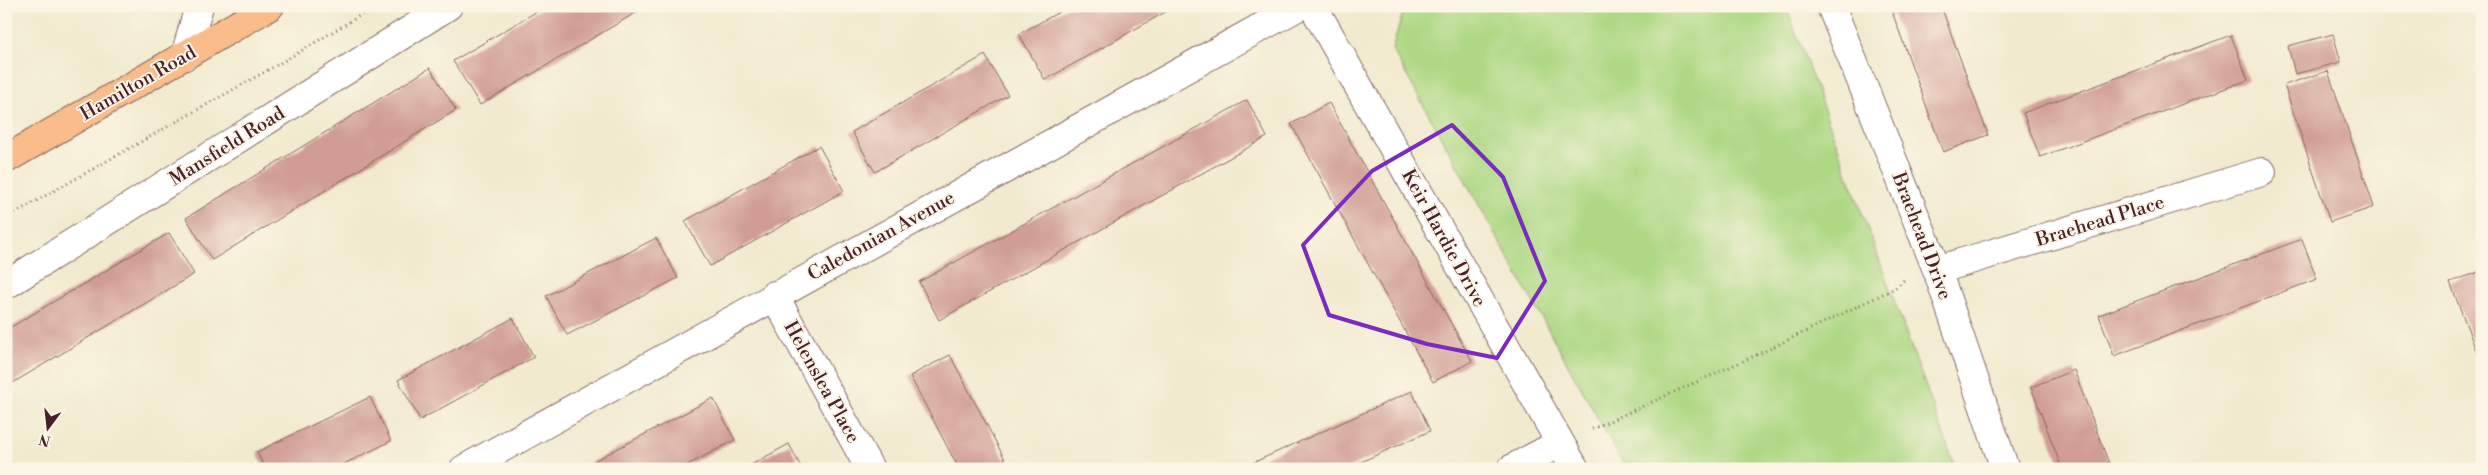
<svg xmlns="http://www.w3.org/2000/svg" width="2488" height="475" font-family="'Libre Bodoni',serif">
	<rect width="100%" height="100%" fill="#fcf5e5"/>
	<filter id="ink" filterUnits="userSpaceOnUse"><feTurbulence type="fractalNoise" baseFrequency=".02" numOctaves="2"/><feDisplacementMap in="SourceGraphic" scale="10" xChannelSelector="R" yChannelSelector="G"/><feConvolveMatrix kernelMatrix="1 2 1 2 8 2 1 2 1" color-interpolation-filters="sRGB"/></filter>
	<filter id="wash" filterUnits="userSpaceOnUse"><feTurbulence type="fractalNoise" baseFrequency=".0096" numOctaves="4" result="noise"/><feDisplacementMap in="SourceGraphic" scale="20" xChannelSelector="R" yChannelSelector="G"/><feGaussianBlur stdDeviation="1.12" result="paint"/><feColorMatrix in="noise" values="0 0 0 0 0 0 0 0 0 0 0 0 0 0 0 0 0 1.4 0 .05"/><feComposite in="paint" operator="in"/></filter>
	<g filter="url(#wash)">
		<rect width="100%" height="100%" fill="#f1eace"/>
		<path fill="#aed884" stroke="#7c7c58" d="M1405,6H1786L1956,469H1626L1392,49Z"/>
		<g id="blocks">
			<path fill="#d09c93" d="M546,6H647L480,105L453,61Z
				M1070,6H1176L1045,80L1019,34Z
				M1890,6H1941L1988,135L1943,152Z
				M2333,34L2341,62L2295,74L2288,46Z
				M2231,35L2248,80L2040,157L2023,113Z
				M985,55L1008,95L875,172L852,132Z
				M430,68L456,110L212,260L186,218Z
				M2328,71L2374,207L2330,222L2284,85Z
				M1247,100L1267,137L939,320L919,282Z
				M1329,103L1472,361L1433,382L1291,124Z
				M819,146L844,191L710,266L685,221Z
				M169,233L194,274L6,387V330Z
				M656,238L678,278L567,335L546,296Z
				M2302,239L2317,279L2114,356L2099,315Z
				M2482,271V366L2450,282Z
				M513,318L534,357L420,420L398,380Z
				M950,355L1010,469H959L910,376Z
				M2074,370L2111,469H2062L2031,387Z
				M1412,391L1430,431L1345,469H1239Z
				M370,397L391,441L334,469H265L257,452Z
				M713,398L735,440L680,469H579Z
				M789,444L802,469H750L749,466Z"/>
		</g>
	</g>
	<g filter="url(#ink)">
		<use href="#blocks" fill-opacity="0" stroke="#846664" stroke-width="1"/>
		<g fill="none" stroke-linecap="round" stroke-linejoin="round">
			<g stroke="#846664" stroke-width="30">
				<path id="minor" d="M1313,6L1575,469
					M1831,6L1937,270L2005,469
					M185,56L199,6
					M1937,270L2262,172
					M6,285L448,6
					M774,295L870,469
					M464,469L1299,6
					M1511,469L1560,443"/>
			</g>
			<g stroke="#846664" stroke-width="30">
				<path id="major" d="M6,159L270,6"/>
			</g>
			<path stroke="#846664" stroke-width="3" stroke-dasharray="1 4" stroke-linecap="butt" d="M6,218L284,61L376,6
				M1592,429L1763,352L1895,288L1904,280"/>
			<use href="#minor" stroke="#fff" stroke-width="28"/>
			<use href="#major" stroke="#f9bc8a" stroke-width="28"/>
		</g>
	</g>
	<path fill="none" stroke="#7b2cbf" stroke-width="4" stroke-linejoin="round" d="M1452,125L1503,177L1545,281L1497,358L1427,344L1329,315L1303,245L1372,171Z"/>
	<g text-anchor="middle" dominant-baseline="central" stroke-width="4" stroke-linejoin="round" paint-order="stroke">
		<g font-size="19" fill="#4a1f2b" stroke="#fcf5e5">
			<text transform="translate(138 83) rotate(-30)">Hamilton Road</text>
			<text transform="translate(227 146) rotate(-32)">Mansfield Road</text>
			<text transform="translate(2100 221) rotate(-17)">Braehead Place</text>
			<text transform="translate(881 236) rotate(-29)">Caledonian Avenue</text>
			<text transform="translate(1922 236) rotate(69)">Braehead Drive</text>
			<text transform="translate(1444 238) rotate(61)">Keir Hardie Drive</text>
			<text transform="translate(822 382) rotate(61)">Helenslea Place</text>
		</g>
	</g>
	<rect width="2488" height="475" fill="none" stroke="#fcf5e5" stroke-width="25"/>
	<g transform="translate(48 428) rotate(195)" stroke="#fcf5e5" stroke-width="4" paint-order="stroke">
	<path d="M0-4L9 19L0 12L-9 19Z" fill="#4a1f2b"/>
	<text y="-8" font-size="14" font-weight="bold" text-anchor="middle" fill="#4a1f2b">N</text>
	</g>
</svg>
